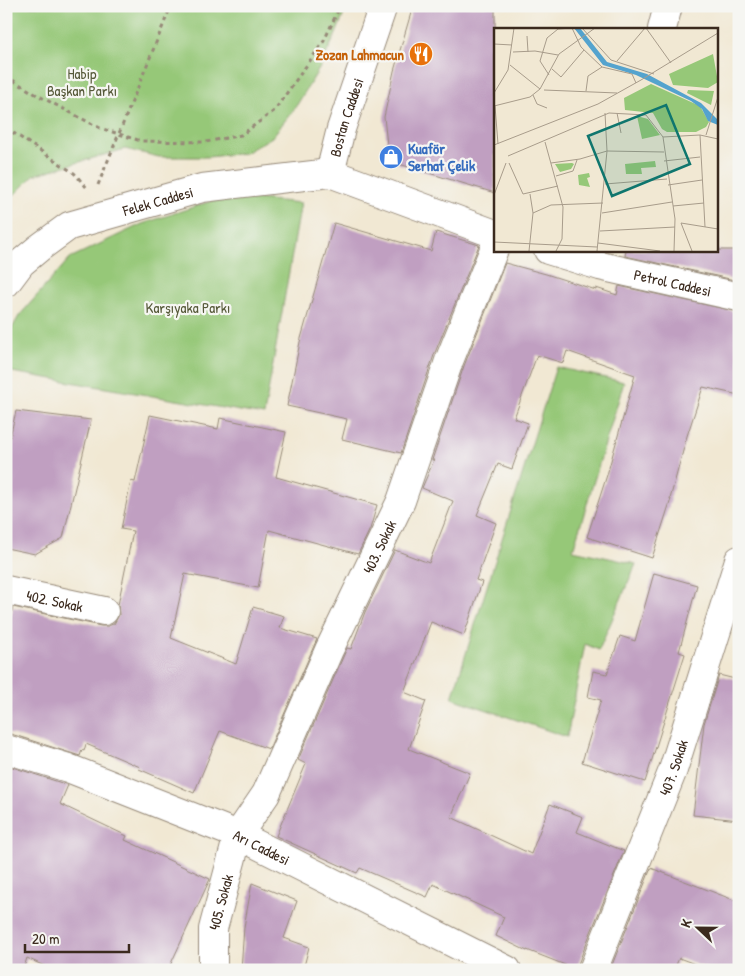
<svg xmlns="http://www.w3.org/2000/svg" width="745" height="976" font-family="'Patrick Hand',sans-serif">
	<rect width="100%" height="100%" fill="#f6f6f2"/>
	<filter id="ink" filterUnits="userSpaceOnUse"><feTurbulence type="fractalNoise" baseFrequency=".02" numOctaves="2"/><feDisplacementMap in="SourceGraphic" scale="10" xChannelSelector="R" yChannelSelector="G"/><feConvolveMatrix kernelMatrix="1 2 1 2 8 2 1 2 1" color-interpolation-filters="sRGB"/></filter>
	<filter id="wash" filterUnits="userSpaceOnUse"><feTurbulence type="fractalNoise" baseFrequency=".0096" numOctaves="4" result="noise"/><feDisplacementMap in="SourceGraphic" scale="20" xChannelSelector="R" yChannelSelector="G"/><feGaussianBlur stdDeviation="1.12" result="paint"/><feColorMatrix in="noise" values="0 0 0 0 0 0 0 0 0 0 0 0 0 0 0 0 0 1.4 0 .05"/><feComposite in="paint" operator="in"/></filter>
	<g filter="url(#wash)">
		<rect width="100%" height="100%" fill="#f1e8d3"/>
		<path fill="#96c878" stroke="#68794b" d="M6,6H347L336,34L319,69L295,108L272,137L245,153L208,157H159L125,149L34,175L6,203Z
			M226,196L301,203L264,415L6,371V339L19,316L70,258L142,224Z
			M556,367L624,382L573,550L636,564L599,650L585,644L567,737L452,698Z"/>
		<g id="blocks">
			<path fill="#c09fc1" d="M413,6H495V193L399,164L387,145L384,117L394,71Z
				M334,223L431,251L436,232L479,245L434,355L401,453L342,439L347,419L287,406L300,342Z
				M626,250H739V281L625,256Z
				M505,263L546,274L596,290V288L617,295L619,286L739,312V395L703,387L687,436L670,499H671L652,558L587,537L607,475L635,375L567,351L563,363L537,355L514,418L528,423L512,469L498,464L477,515L496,523L476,580L482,582L464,635L431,622L404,692L426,701L409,749L470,773L451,817L531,854L550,804L583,817L577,832L624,851L578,964V970L527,950V951L496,936L504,917L433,884L427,897L360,868L357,873L276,836L306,764L298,760L343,657L347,648L351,649L365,612L395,550L429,563L453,501L422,488L434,460H432L464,366Z
				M16,411L91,420L63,538L35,554L6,548V455Z
				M150,415L218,429L220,418L286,432L276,477L377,505L370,529L358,554L269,530L258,588L185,574L171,638L236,664L253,607L284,616L280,628L317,639L269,749L220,731L194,793L139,769L140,767L86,744L84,751L82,750L80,756L11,734H6V633L13,607L101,626H108L113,624H114L119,615L118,605L133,531L121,529L131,481L135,482Z
				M654,573L697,585L679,652L685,654L645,782L582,762L601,700L588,697L593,671L607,674L620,636L635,641Z
				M719,675L739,680V820L693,815L704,724Z
				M6,765L68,785L60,804L127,836L125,840L210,879L168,970H53L27,958L23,970H6Z
				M651,868L739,902V970H711L679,958L674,970H610Z
				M252,883L297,901L284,938L309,947L303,970H241L244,927Z"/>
		</g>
	</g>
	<g filter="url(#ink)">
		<use href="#blocks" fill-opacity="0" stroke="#968978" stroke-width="1"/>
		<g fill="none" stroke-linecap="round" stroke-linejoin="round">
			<g stroke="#968978" stroke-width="30">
				<g id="street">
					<path d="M662,29L668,6"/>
					<path id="s1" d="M6,590L104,611"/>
					<path id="s2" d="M213,970V929L238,835L266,794L329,650L401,501L449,361L495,247"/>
					<path id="s3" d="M593,970L673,770L739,560"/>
				</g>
			</g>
			<g stroke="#968978" stroke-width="30">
				<g id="secondary">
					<path id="s4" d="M330,173L341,129L383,6"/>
					<path id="s5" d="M548,250L600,266L739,297"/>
					<path id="s6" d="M6,283L21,263L39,248L69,226L202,188L330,173L495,234"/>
					<path id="s7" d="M6,749L68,768L238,835L507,970"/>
				</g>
			</g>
			<path stroke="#968978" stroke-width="3" stroke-dasharray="4 4" stroke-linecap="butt" d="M6,76L37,95L100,128L141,141L206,142L241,135L274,111L324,41L340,6
				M6,128L74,173L88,189
				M98,185L171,6"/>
			<use href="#street" stroke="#fff" stroke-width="28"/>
			<use href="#secondary" stroke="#fff" stroke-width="28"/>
		</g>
	</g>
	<defs>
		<g id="restaurant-disc" transform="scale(1.25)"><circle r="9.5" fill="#e8710a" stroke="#f6f6f2"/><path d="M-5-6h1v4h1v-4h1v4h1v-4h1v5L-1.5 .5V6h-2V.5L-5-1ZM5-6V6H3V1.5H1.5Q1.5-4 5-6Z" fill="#fff"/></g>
		<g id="shop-disc" transform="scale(1.25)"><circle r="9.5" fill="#3f7fe0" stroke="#f6f6f2"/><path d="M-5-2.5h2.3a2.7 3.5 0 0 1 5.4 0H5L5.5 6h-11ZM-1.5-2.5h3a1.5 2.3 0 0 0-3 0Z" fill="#fff"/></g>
	</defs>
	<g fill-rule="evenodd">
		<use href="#restaurant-disc" x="421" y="54"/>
		<use href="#shop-disc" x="391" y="157"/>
	</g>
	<g text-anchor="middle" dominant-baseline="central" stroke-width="4.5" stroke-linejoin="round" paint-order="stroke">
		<g font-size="15" font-weight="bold" fill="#c56008" stroke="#f6f6f2" text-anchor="end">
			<text x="404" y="54">Zozan Lahmacun</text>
		</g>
		<g font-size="15" fill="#565939" stroke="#f6f6f2">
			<text x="82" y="73">Habip<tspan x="82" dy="17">Başkan Parkı</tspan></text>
			<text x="188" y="307">Karşıyaka Parkı</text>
		</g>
		<g font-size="15" fill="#3b2a1e" stroke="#f6f6f2">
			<text stroke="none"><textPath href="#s4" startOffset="58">Bostan Caddesi</textPath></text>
			<text stroke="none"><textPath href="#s6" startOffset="178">Felek Caddesi</textPath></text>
			<text stroke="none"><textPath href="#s5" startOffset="129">Petrol Caddesi</textPath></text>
			<text stroke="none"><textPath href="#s2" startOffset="460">403. Sokak</textPath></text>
			<text stroke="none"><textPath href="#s1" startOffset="50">402. Sokak</textPath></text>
			<text stroke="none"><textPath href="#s3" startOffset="218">407. Sokak</textPath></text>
			<text stroke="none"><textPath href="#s7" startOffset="274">Arı Caddesi</textPath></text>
			<text stroke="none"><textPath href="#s2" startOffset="69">405. Sokak</textPath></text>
		</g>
		<g font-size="15" font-weight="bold" fill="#366cbe" stroke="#f6f6f2" text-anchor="start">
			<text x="408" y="148">Kuaför<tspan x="408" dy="17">Serhat Çelik</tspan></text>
		</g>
	</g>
	<g transform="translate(494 28)">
		<rect width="224" height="224" fill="#f1e8d3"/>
		<path d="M219,26L224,54L214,60L179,57L175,46ZM157,56L206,78L215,94L212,99L202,104H173L168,101L159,85L131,82L130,70ZM194,62L220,63L217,77L193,65ZM143,88L154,91L166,107L148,111ZM161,133L162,139L147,140L148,146H132L131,136ZM61,136L78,135L80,136L77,141L66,144ZM95,145L96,149L93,150L96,159L85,157L84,147Z" fill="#96c878"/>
		<path d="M80,0H86L113,34L153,46L207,75L224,92V97L214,93L208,81L197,73L142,47L109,37Z" fill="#54a3ce"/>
		<path fill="none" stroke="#a89c8b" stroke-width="1" d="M78,0L87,19L108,39L138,46L142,55M88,0L117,32L160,46M152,0L177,35M33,8L34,24M0,16L18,17M19,24L41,23L64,27M123,33L151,0M16,37L46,61M58,41L67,49L90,22M55,47L46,33L53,10L64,1L78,0M147,52L224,5M50,62L123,65M92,63L94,48L108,39M0,65L14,42L20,0M39,67L43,76L53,80M0,78L36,69L46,61L65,26L101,0M1,78L4,116M123,85L127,105M206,107L211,199M212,107L224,69M51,114L69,179L68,211L62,223M0,117L104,76L147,52M14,128L115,85L152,87L169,109M170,133L206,129M15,135L29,166L64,158M57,135L86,131L113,123L170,124M62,148L79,143L83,132M111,156L173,151M174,157L208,152M0,167L12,135M179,178L210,175M39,185L57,177L109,175M108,185L178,174M187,195L224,201M187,195L198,223M106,203L181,199M0,214L103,219M104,215L166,223M35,223L39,185L36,166M103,223L113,123L111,85M180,223L181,191L169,109L206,107L224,111"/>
		<path fill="#0f766e" fill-opacity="0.15" stroke="#0f766e" stroke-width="2.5" d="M172,77L196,136L118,168L94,108Z"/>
		<rect width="224" height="224" fill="none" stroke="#3b2a1e" stroke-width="2.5"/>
	</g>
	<rect width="745" height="976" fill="none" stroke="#f6f6f2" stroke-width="25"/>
	<g transform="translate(698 928) rotate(292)" stroke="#f6f6f2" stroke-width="4" paint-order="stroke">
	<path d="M0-4L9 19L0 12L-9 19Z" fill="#3b2a1e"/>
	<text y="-8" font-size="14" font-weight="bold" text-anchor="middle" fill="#3b2a1e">K</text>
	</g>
	<path d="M25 944v8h104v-8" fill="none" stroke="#3b2a1e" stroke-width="2.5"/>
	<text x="32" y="944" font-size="15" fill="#3b2a1e" stroke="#f6f6f2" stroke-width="4" paint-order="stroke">20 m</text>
</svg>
